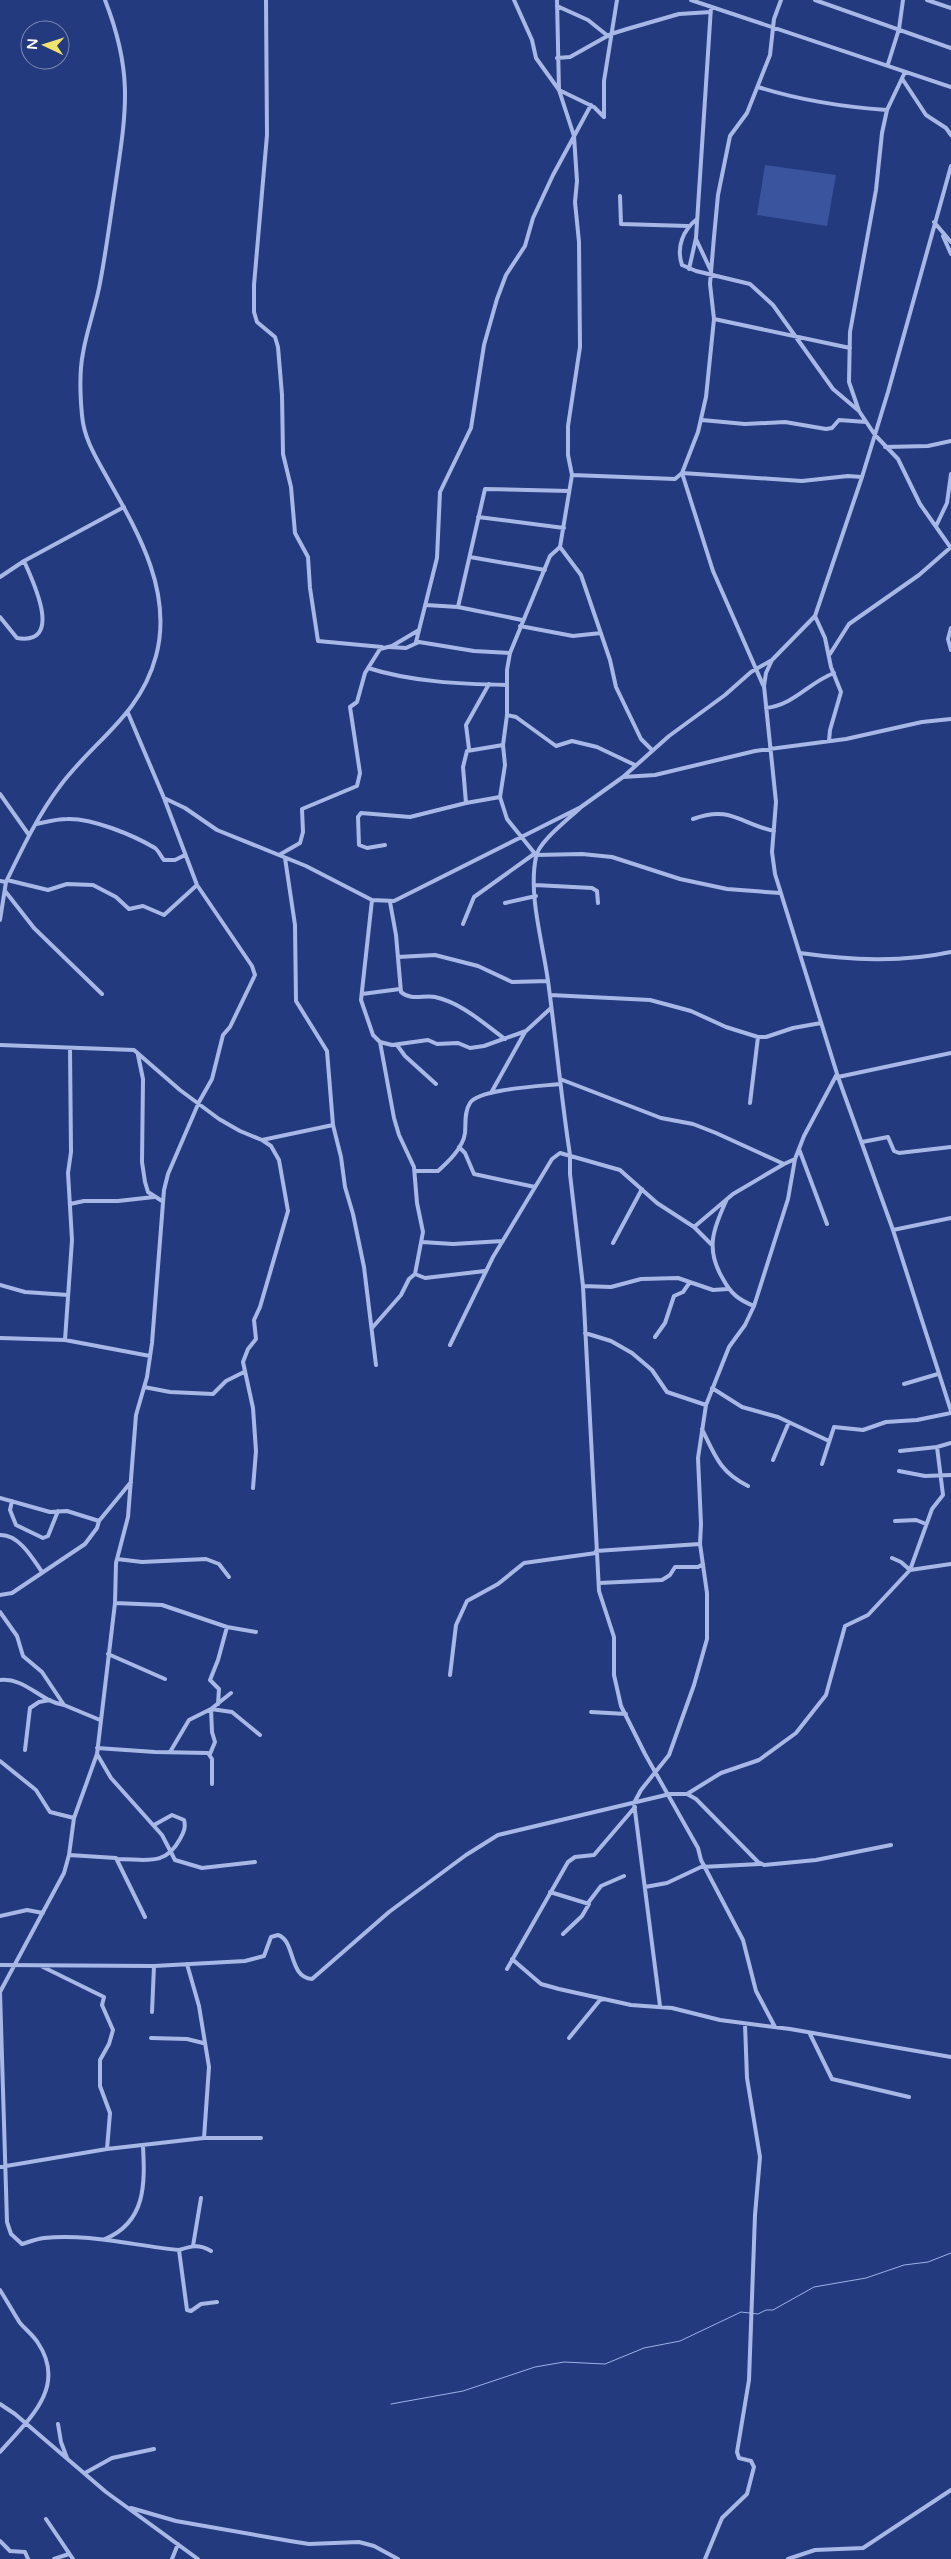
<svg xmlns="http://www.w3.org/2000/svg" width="951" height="2559" font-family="'Varela Round',sans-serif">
	<rect width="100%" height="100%" fill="#233a7f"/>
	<path fill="#3a549e" d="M765,165L836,175L827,226L757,215Z"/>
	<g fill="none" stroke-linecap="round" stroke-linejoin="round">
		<path stroke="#9cb1e7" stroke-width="1" d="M391,2404L463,2391L535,2367L564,2362L605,2364L644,2348L680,2341L741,2312L758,2314L766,2310H773L814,2287L866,2278L904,2265L928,2262L951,2253"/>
		<path stroke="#a8b8e6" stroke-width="4" d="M266,0L267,135L254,285V312L257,322L275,337L278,347L282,395L283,454L291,487L295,533L308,557L310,588L318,641L382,647
			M514,0L532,40L536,58L559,90L594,107L604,117
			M557,0L559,90L574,136L577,181L575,202L579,242L580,347L568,426V455L572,475
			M691,0L951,87
			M815,0L951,48
			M927,0L951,8
			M557,6L588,20L608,36
			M557,58L570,57L611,34L627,29L679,14L711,12
			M888,64L899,29L903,0
			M903,80L926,115L946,128L951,135
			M758,87C799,100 844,107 887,110
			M604,117V81L617,0
			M620,196L621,224L688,226
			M697,219C683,230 676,247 682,265L696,271L750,284L773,305L833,389L859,411L875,435L898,459L920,504L951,548
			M934,222L951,242
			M943,236L951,254
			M696,239L711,271
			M689,269L696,238L711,7
			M714,319L850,348
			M859,411L849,382L850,332L876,190L882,133L887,110L905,72
			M702,420L745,424L785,422L826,429L832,428L839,420L866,422
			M885,447L928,446L951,441
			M682,473L713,571L763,685
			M682,473L802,481L848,476L862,477
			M478,517L564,528
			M936,526L947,503L951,474
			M560,547L581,575L610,660L616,687L641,739L652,750
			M470,557L545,570
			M0,577L24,561L124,507
			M426,605L458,607L522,620
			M458,607L485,489L569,491
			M815,616L825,638L831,667L841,692L830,730L829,741
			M0,617L17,638C65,646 32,579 24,561
			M520,626L573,636L601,633
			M951,628L948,639L951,650
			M416,642L437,558L440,492L471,428L484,345L497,299L506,275L525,246L533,218L553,175L591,105
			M389,647L406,648L419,642L474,651L510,653
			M830,654L849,624L919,575L951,547
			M772,660L766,673L764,686L776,802L772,852L775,874L838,1077L893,1230L951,1411
			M368,668C412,682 461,684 507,685
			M766,708C794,705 808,683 834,673
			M507,715L516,717L556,746L572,741L597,747L635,765
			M469,749L466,725L489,684
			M623,777L655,775L755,751L846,739L922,722L951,719
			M0,794L29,835
			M164,798L185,808L217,830L306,866L372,900L394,901L581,807L623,777L669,736L725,695L751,672L772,660L815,616L862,477L888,392L951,166
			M466,803L463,767L467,751L503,745
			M581,807C570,818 538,842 536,857C528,895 543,943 548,981C556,1039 561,1097 570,1155V1174L583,1286L599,1591L614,1637V1675L621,1706L645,1754L698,1848L701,1860L743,1940L756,1991L775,2027
			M693,819C731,805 740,824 774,831
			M36,824C46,822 56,819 67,819C92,818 133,835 155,848C159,851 161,857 164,860H175L185,855
			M385,845L367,848L359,845L358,817L361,813L410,817L466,803L500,797
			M279,855L300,843L303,832L302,809L357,786L360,773L350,707L357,702L365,673L380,649L392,646L419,630
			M285,858L295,925L296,1001L327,1051L333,1125L341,1157L345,1187L353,1214L364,1267L376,1365
			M7,880L48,890L67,884L93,885L116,897L129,909L143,906L164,915L197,885
			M0,881L6,882C22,849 38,815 60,786C94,740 140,716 156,656C173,593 139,534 109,481C97,459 84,440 82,415C80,394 79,373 83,353C87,329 96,306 100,283C106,252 110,220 115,188C126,112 134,74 105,0
			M535,885L592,888L597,891L598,903
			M5,891L34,928L102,994
			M780,893L727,889L680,879L612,857L582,854L536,855L507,819L500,797L505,765L503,745L507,715V670L510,653L550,556L560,547L572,475L675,479L682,473L698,432L706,397L714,319L710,284L714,237L718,195L730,136L747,113L770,55L774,19L781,0
			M372,900L361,1000L373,1035L380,1042L392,1045L428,1040L437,1044L458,1043L470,1048L484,1046L526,1031L551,1008
			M390,902L396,935L401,992C411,1001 423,995 435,997C462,1003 483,1023 505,1039
			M505,903L536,896
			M0,920L6,882
			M463,924L474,897L534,854
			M800,953C850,960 901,963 951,952
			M398,957L435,955L478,966L512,982L548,981
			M362,994L400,989
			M550,995L650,1000L691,1011L726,1027L758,1037H766L793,1028L821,1023
			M0,1045L134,1050L180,1090L219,1119L240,1131L262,1140L333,1125
			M397,1045L405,1056L436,1084
			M138,1055L143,1079L142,1162L145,1182L148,1192L162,1201
			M838,1077L951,1053
			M560,1079L661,1118L693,1124L716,1133L784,1164L795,1159
			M491,1093L525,1032
			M750,1103L758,1037
			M862,1142L888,1137L894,1151L899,1153L951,1147
			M459,1147L465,1153L474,1174L535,1187
			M799,1149L827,1224
			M415,1171H438C448,1162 463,1148 465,1133C466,1123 464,1112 470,1103C478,1089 543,1086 560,1084
			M727,1199C713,1229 705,1249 723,1279C731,1294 739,1300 754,1306
			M70,1204L84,1201H118L154,1197
			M694,1227L733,1194L784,1164
			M893,1230L951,1218
			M422,1242L453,1244L503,1241
			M613,1243L642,1189
			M415,1274L425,1278L485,1271
			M0,1285L25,1292L68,1295
			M583,1286L611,1287L641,1279L678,1278L713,1290L728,1289
			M372,1328L401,1295L409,1279L415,1274L423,1232L417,1203L414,1167L399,1135L394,1118L380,1042
			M585,1333L611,1341L632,1353L652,1370L667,1392L706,1405
			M655,1337L665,1323L674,1296L683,1292L690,1282
			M0,1338L65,1340L150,1356
			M65,1340L72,1240L68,1173L71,1152L70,1048
			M450,1345L493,1257L552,1159L560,1153L620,1170L657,1203L694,1227L711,1244
			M904,1384L938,1374
			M144,1387L170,1392L213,1394L226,1381L244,1372
			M712,1388L742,1407L778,1417L829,1441
			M702,1429C715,1456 720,1472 748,1486
			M900,1451L937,1447L951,1443
			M773,1460L789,1422
			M822,1464L834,1427L863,1430L886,1422L917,1420L951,1413
			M899,1471L925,1476L951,1475
			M253,1488L256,1451L253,1408L243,1362L248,1349L256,1339L254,1320L260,1307L288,1211L279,1160L271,1146L262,1140
			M0,1498L50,1512L67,1511L99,1521
			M12,1501L10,1510L16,1525L43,1538L48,1536L58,1511
			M895,1521L916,1520L926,1524
			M0,1535C19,1534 33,1559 42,1572
			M596,1551L700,1544
			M892,1558L901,1562L910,1570L932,1509L943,1495L937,1447
			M117,1559L142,1562L206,1559L219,1564L229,1577
			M599,1583L662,1580L670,1575L675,1567H698L703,1564
			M0,1595L12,1593L85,1544L97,1528L99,1521L131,1482
			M115,1603L162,1605L227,1627L256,1632
			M0,1612L17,1636L23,1656L42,1672L64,1705L100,1720
			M108,1654L165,1679
			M450,1675L456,1625L467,1601L498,1584L524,1563L596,1553
			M0,1680C25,1677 41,1702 64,1705
			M218,1704L219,1689L210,1680L218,1660L227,1627
			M591,1712L626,1714
			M97,1748L155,1752L208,1753L212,1759V1784
			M25,1750L30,1708L39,1702L50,1700
			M170,1752L189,1720L211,1709L231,1693
			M97,1754L111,1778L162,1835L175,1860L202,1868L255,1862
			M210,1754L215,1742L212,1732L211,1709L232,1712L260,1735
			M0,1761L36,1790L50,1812L74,1818
			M687,1794L721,1773L759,1760L796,1733L826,1695L845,1626L868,1615L910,1570L951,1564
			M69,1855L116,1858L145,1917
			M117,1859C146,1859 165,1867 180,1839C184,1832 186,1827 184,1820L172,1815L154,1825
			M645,1887L667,1883L701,1867L760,1864
			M550,1892L589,1904L582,1916L563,1934
			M588,1903L601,1886L624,1876
			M0,1916L27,1910L43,1913
			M512,1959L541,1984L559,1989L631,2005L672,2008L720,2020L790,2029L951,2057
			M187,1964L199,2006L209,2067L204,2138
			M0,1965L154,1966L245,1961L264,1956L271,1937L278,1935C296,1941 288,1977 312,1979L389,1912L466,1855L498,1835L670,1794H687L696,1799L758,1862L764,1865L816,1860L891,1845
			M41,1966L104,1997L102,2005L113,2030L109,2044L100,2060V2086L110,2113L107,2149
			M507,1969L568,1862L575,1857L594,1855L635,1807
			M0,1992L64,1873L69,1855L74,1818L97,1754L115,1603L116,1563L128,1517L136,1415L147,1377L152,1343L164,1190L168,1174L199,1102L212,1079L223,1035L230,1027L255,975L252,966L197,885L164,798L128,713
			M0,1992L7,2222L11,2234L22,2244C29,2242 36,2239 44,2238C88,2233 135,2246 179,2250C191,2246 199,2244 211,2251
			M660,2006L634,1803L641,1790L669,1755L694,1685L707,1639V1593L700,1544L701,1524L698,1458L706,1405L729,1347L745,1325L754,1306L788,1199L795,1159L804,1136L837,1074
			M152,2012L154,1966
			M810,2034L832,2079L909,2097
			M151,2038L187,2039L203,2043
			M569,2038L600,2000L604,1999
			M0,2167L107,2149L204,2138H261
			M105,2239C146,2222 145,2184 143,2146
			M193,2246L201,2198
			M179,2250L187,2310L191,2311L201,2304L217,2302
			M0,2290C7,2301 13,2312 20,2323C26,2330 33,2335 38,2343C68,2388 27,2421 0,2452
			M0,2404L15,2414L106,2492L198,2559
			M58,2424L61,2442L67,2458
			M85,2473L112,2458L154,2449
			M131,2508L176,2521L290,2541L309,2544L359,2542L374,2546L398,2559
			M46,2519L73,2559
			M0,2541L10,2551L25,2552L28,2559
			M54,2559L69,2554
			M172,2559L178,2544
			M705,2559L722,2518L747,2494L754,2467L751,2461L739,2458L737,2452L749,2380L755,2215L760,2157L747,2078L745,2024
			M788,2559L815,2550L863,2548L951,2490"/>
	</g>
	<g transform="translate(45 45) rotate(274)"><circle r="24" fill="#233a7f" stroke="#7b89b2"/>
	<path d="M0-4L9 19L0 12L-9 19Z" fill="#f1e46b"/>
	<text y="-8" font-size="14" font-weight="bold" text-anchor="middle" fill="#ffffff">N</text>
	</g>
</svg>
